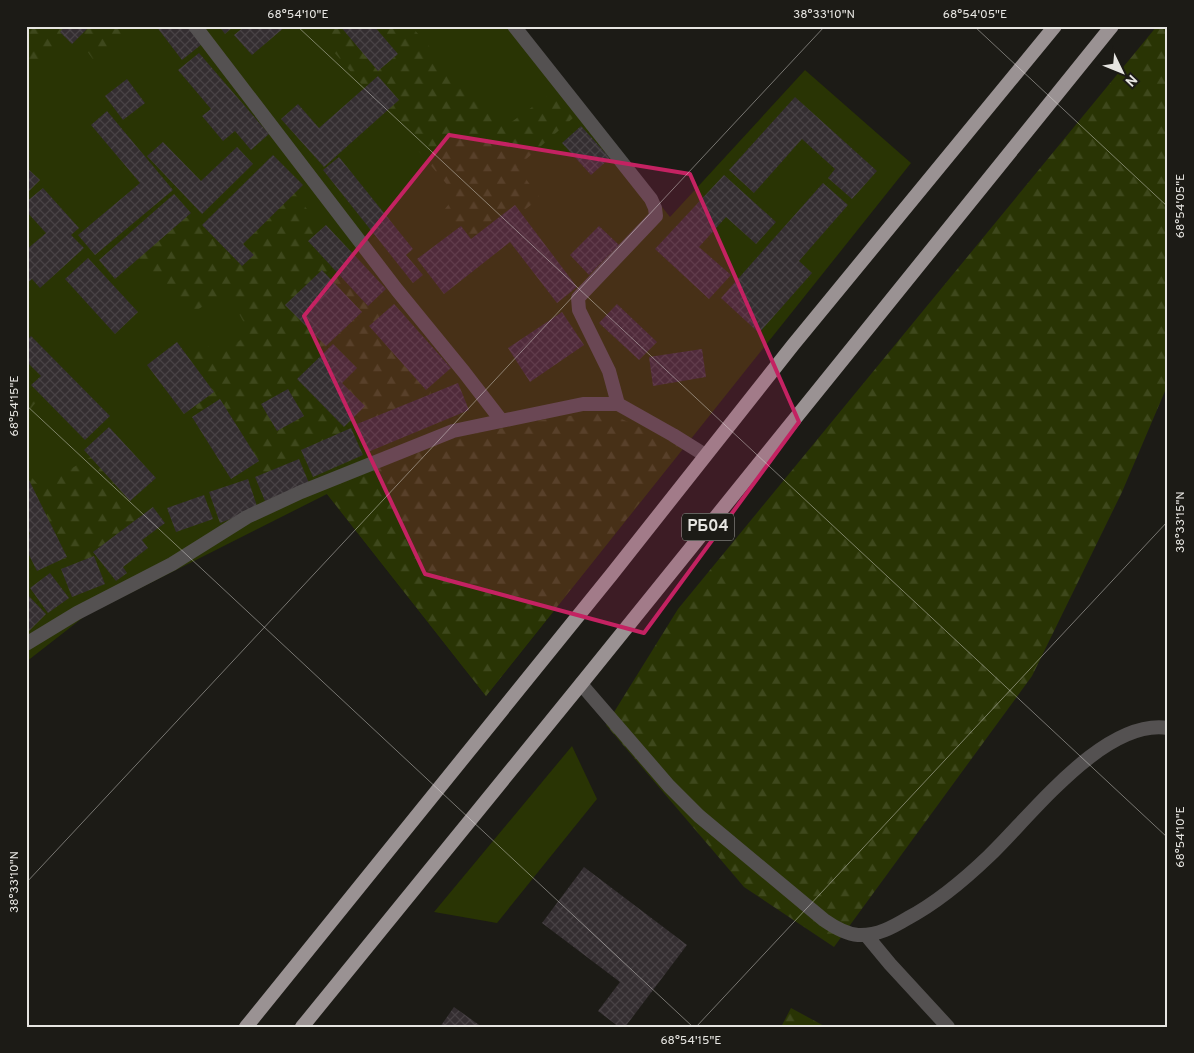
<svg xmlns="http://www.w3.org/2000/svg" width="1194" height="1053" font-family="Overpass,sans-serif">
	<defs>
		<pattern id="forest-firs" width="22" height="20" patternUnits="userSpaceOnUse" patternTransform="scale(1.25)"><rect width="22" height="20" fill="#293404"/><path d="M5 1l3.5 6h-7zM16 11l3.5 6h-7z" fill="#3e481c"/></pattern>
		<pattern id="building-cross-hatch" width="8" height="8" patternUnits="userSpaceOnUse" patternTransform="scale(1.25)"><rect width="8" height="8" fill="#342e31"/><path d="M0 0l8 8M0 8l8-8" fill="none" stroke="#484245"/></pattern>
	</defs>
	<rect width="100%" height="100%" fill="#1c1b16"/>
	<path fill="#293404" d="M26,26H519L670,217L805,70L911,163L486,696L327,494L85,616L26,662Z
		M572,746L597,799L497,923L434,912Z"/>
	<path fill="url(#forest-firs)" d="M26,26H129L97,65L72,30L26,76Z
		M314,26H411L443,62L506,126L553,92L573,118L517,167L540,198L464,256L441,214L456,195L334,52Z
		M1157,26H1168V384L1122,492L1032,676L834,947L744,887L606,725L678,609Z
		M284,180L432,367L430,405L271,490L164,372L199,337L218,356L250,333L226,291L188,316L129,254L177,213L226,236Z
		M26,381L38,400L26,414Z
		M603,411L672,441L683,448L486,696L327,494L323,484L434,443L536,421Z
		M101,451L147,521L80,585L26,524V471L40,487Z
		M791,1008L826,1027H781Z"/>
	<path fill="url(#building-cross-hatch)" d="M65,26H90L72,44L60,32Z
		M156,26H188L202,44L182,60Z
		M219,26H234L225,34Z
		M245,26H286L252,55L234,35Z
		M340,26H374L398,54L378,71Z
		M199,53L269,134L251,150L235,131L223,141L202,116L211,109L178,70Z
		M378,76L399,100L324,167L281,119L298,104L319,128Z
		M127,79L145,103L123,120L105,96Z
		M795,97L877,171L852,199L828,178L835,169L802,139L754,193L729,170Z
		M107,111L173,190L95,255L78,235L140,183L91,125Z
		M581,126L610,158L591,175L562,143Z
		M163,142L201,181L237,147L253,164L202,214L147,156Z
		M273,155L303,185L243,244L254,255L242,266L202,225Z
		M339,157L413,249L406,255L423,275L413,283L323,170Z
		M26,167L40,180L26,194Z
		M724,175L776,222L756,244L726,217L699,247L731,275L709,299L655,249Z
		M823,183L848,205L799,261L812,273L759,333L721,298Z
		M43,188L79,228L71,235L84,248L40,288L32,279L26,284V250L46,233L26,211V202Z
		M174,194L191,213L115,279L99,260Z
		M515,205L577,287L557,303L510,242L444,294L417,259L461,226L471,239Z
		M326,225L386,289L368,306L308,241Z
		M599,226L619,245L589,275L570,255Z
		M88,258L138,312L115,334L65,279Z
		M322,270L362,312L326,346L285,305Z
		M394,304L451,368L426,390L369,326Z
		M617,304L657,342L639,360L599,323Z
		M562,312L584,345L530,382L508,348Z
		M31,336L110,416L85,440L31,385L41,376L26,361V341Z
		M177,342L214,392L184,414L147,365Z
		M333,344L357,368L342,383L365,406L344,427L297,379Z
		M702,349L706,377L653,386L649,357Z
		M458,383L469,410L368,452L357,424Z
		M288,389L304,416L277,431L261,404Z
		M220,399L259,461L231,479L192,417Z
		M109,427L156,478L130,501L84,450Z
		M351,428L363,455L313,477L301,450Z
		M299,459L309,483L265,501L255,477Z
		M28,478L67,557L37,571L26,549V536L30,534L26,526V479Z
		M248,479L258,509L220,523L209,492Z
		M204,495L213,519L176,532L167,508Z
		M153,507L165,523L142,540L148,548L123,567L127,573L116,581L93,552Z
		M94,556L105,584L72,597L61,569Z
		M50,573L69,598L48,613L30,588Z
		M26,593L46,614L28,632L26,630Z
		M584,867L687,945L625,1027H619L598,1011L620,982L542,923Z
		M454,1007L482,1027H440Z"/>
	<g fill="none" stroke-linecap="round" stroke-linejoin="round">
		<path stroke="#545151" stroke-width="14" d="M195,26L397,290L464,372L501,420
			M514,26L651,199L655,208L656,216L578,298L579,310L609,371L618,404
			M26,644L77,613L172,564L247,517L301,492L453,431L583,404H618L673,435L705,455
			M581,684L669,786L699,816L824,920C834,927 846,934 858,935C877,936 893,927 908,918C938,902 964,880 989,856C1031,816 1104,718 1168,728
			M866,935L890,964L948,1027"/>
		<path stroke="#9a9293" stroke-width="14" d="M246,1027L612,574L793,345L1055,26
			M302,1027L581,684L1112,26"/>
	</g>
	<path fill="#c42262" fill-opacity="0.2" stroke="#c42262" stroke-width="4" stroke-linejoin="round" d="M449,135L690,174L799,422L644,633L425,574L304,316Z"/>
	<path fill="none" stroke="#e6e5e1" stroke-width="1" stroke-opacity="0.45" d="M297,26L1168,838M974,26L1168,207M26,405L693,1027M26,883L825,26M696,1027L1168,521"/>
	<g text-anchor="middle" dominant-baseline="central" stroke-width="4" stroke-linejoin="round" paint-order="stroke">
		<rect fill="#1c1b16" stroke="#a9a8a4" stroke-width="1" x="682" y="513.5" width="52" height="27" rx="4"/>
		<g font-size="16" font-weight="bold" fill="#e6e5e1">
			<text x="708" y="527">РБ04</text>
		</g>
	</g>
	<rect width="1194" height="1053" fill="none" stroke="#1c1b16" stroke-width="55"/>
	<g transform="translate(1122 72) rotate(133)" stroke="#1c1b16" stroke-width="4" paint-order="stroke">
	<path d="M0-4L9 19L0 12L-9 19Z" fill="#e6e5e1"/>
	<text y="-8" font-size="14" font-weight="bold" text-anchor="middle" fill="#e6e5e1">N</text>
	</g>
	<rect x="28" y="28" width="1138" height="998" fill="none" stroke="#e6e5e1" stroke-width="2"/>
	<g font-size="12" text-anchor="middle" fill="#e6e5e1">
		<text x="298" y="18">68°54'10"E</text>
		<text x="824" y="18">38°33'10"N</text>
		<text x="975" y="18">68°54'05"E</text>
		<text transform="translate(1180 206) rotate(-90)" y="4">68°54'05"E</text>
		<text transform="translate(14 406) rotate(-90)" y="4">68°54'15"E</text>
		<text transform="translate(1180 522) rotate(-90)" y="4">38°33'15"N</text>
		<text transform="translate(1180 837) rotate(-90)" y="4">68°54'10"E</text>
		<text transform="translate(14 882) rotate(-90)" y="4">38°33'10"N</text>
		<text x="691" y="1044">68°54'15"E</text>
	</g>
</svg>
